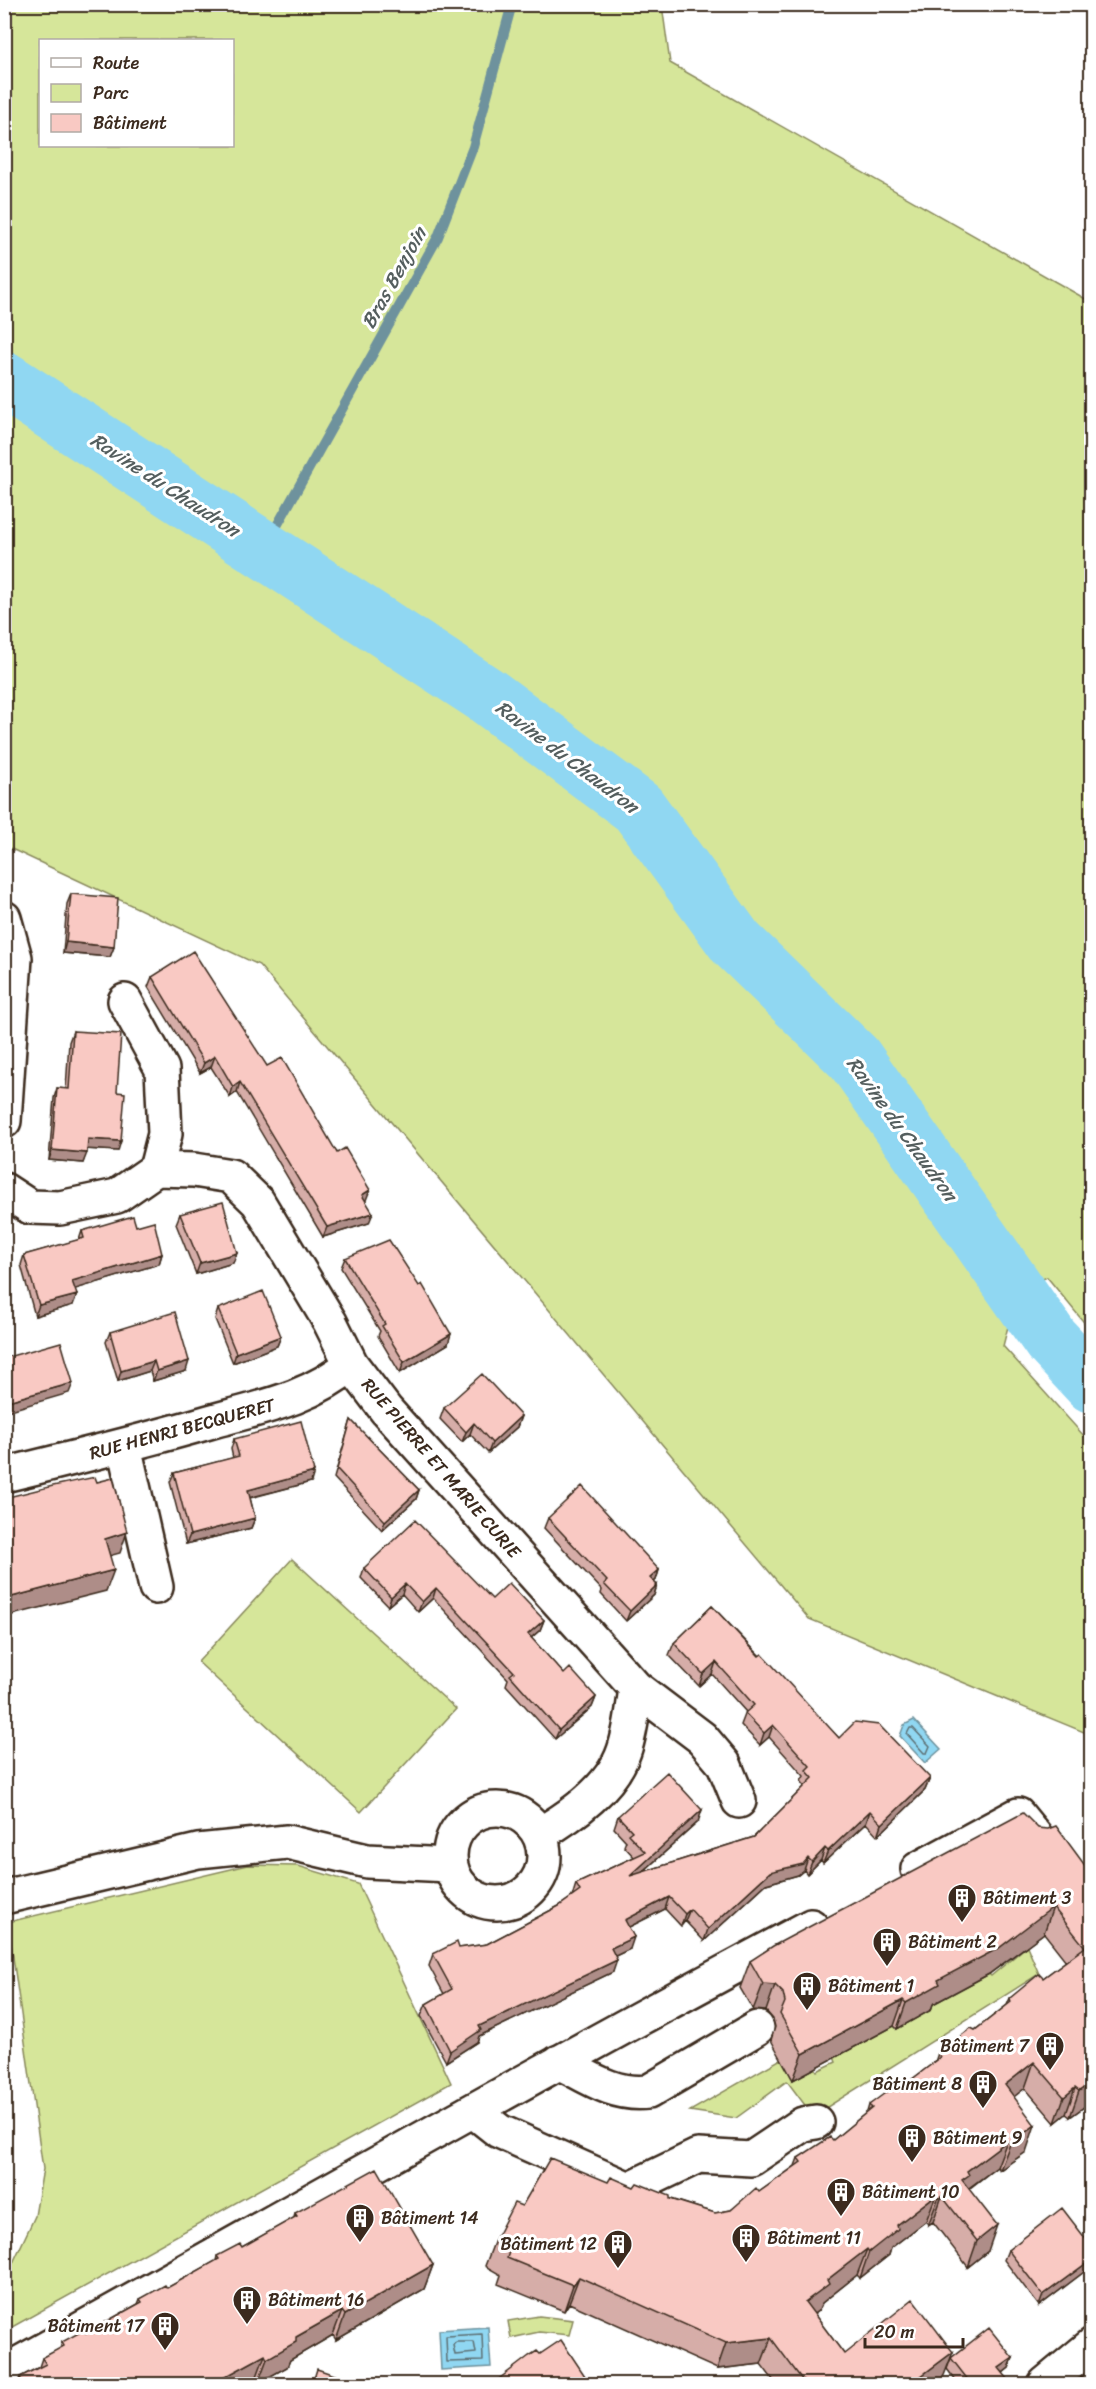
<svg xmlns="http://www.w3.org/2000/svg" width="1096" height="2389" font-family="Sriracha,sans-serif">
	<rect width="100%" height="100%" fill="#fff"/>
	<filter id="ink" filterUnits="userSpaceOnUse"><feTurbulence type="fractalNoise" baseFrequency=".0167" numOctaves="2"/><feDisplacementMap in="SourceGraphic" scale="12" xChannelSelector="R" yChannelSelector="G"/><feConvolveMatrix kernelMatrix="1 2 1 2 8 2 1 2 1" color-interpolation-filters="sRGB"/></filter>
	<g filter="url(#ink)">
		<path fill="#d6e69a" stroke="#88885c" stroke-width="1.5" fill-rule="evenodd" d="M5,5H662L670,63L1091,302V1331L1047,1277L1017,1291L1003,1346L1084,1436L1091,1439V1735L809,1619L259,965L5,846ZM40,40H232V146H40Z
			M292,1559L456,1709L361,1812L198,1662Z
			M248,1865L298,1866L358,1884L451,2083L5,2331V2280L35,2216L43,2169L8,1922Z
			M1027,1946L1039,1974L813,2116L787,2081L736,2118L690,2111L781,2059L793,2080L815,2068L817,2071L836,2062L834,2057L988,1973L991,1976Z
			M539,2316L573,2320L569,2335L539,2332L511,2338L508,2321Z"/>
		<path fill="#90d7f2" stroke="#6e929d" stroke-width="1.5" d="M914,1720L941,1749L925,1763L900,1736L904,1725Z
			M488,2327L491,2367L441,2370L439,2330Z"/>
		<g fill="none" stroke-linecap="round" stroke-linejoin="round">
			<path stroke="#5d6f73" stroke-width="1.5" d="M910,1728H913L930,1746L927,1753H924L907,1734Z
				M482,2334L483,2361L447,2362L446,2336Z
				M456,2342H474L476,2353L455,2355L453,2345Z"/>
			<path stroke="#6e929d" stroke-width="10" d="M264,549L438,237L473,147L512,4"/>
			<path stroke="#90d7f2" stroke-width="58" d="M4,380L486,695L638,808L736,943L854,1058L1051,1340L1092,1384"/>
			<g stroke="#3b2a1e" stroke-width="38">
				<path id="minor" d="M4,918L15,958L4,1121
					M125,1001L162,1069L165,1134L156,1169
					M4,1190L30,1207L60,1208L117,1196L156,1169L194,1170L231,1176L258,1202L330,1322L351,1364L386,1410L636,1688L702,1738L724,1764L739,1801
					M124,1446L156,1587
					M4,1475C73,1458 141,1442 209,1422C259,1408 310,1399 351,1364
					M450 1856a47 47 0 1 1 94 0a47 47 0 1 1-94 0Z
					M540,1834C571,1816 612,1787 624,1751C631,1731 633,1709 636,1688
					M918,1869L1018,1815L1036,1837
					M4,1897L198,1851L287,1842L367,1861L449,1865
					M559,2062C588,2077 614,2096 648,2092L757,2028
					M475,2112L499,2131L629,2189L698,2156L751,2159L803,2124L816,2122
					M4,2372C273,2223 540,2070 811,1926
					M1045,2384L1092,2345"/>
			</g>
			<use href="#minor" stroke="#fff" stroke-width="33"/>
		</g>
		<path fill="#d6ada8" stroke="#3b2a1e" stroke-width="1.5" d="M71,894L114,947L110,957L63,953L67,904Z
			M152,977L267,1066L337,1153L366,1201L369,1223L323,1237L237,1092L230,1097L211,1067L200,1073L148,987Z
			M73,1031L117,1092L118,1151L87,1149L83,1163L49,1160L54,1098L57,1088L66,1089L69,1042Z
			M180,1214L237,1253L233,1263L196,1274L176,1224Z
			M136,1226L162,1254L159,1264L75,1289L73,1305L35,1316L21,1265L24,1255L79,1240L82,1231Z
			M345,1258L419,1286L448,1344L400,1373L378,1336L380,1331L341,1268Z
			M218,1309L281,1336L277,1346L233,1363L215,1319Z
			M110,1332L186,1371L153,1381L150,1371L118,1381L106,1342Z
			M444,1408L521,1416L517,1427L488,1453L470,1434L462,1442L440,1419Z
			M351,1420L419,1490L416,1499L382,1530L334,1478Z
			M234,1439L311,1482L250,1498L255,1518L251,1528L186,1544L170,1482L174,1473L233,1458L231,1449Z
			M548,1518L659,1570L656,1580L654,1582L657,1585L654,1595L626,1621L601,1594L602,1590L544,1528Z
			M364,1568L492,1599L544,1620L540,1630L531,1638L564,1674L596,1697L592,1707L555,1739L506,1685L508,1679L433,1598L418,1612L402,1594L388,1606L361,1578Z
			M712,1606L839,1738L930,1778L925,1790L878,1836L866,1823L823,1863L821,1860L807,1874L804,1870L798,1875L766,1884L704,1941L685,1921L681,1926L665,1909L629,1927L630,1949L615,1956L613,1972L479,2036L477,2042L446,2062L421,2016L426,2004L444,1994L429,1966L433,1954L459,1948L487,1944L559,1906L572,1897L576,1884L634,1857L624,1846L626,1841L614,1828L618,1816L698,1822L643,1872L754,1837L805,1786L801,1781L804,1776L769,1737L760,1745L741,1725L746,1712L712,1674L699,1686L669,1655L674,1643Z
			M1038,1828L1092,1875V2101L1070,2117L1066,2114L1055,2123L1025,2088L1014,2096L1026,2152L1000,2170L997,2167L969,2189L988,2251L968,2267L933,2222L928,2225L926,2221L891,2248L889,2255L860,2278L857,2275L822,2303L819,2310L814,2314L844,2354L943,2378L934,2385H777L761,2364L717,2369L569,2303L564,2311L498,2284L501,2275L485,2266L495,2240L522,2206L608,2182L634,2187L715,2213L731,2210L759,2192L795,2166L798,2158L833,2140L867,2112L869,2105L903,2086L935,2062L938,2053L975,2030L1007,2005L1010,1998L1043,1978L1066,1961L1044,1933L989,1974L933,2004L931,2010L897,2029L894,2026L793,2080L771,2040L775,2027L773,2019L766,2011L753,2010L740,1988L750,1961Z
			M295,2213L433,2265L424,2289L336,2340L333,2335L290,2360L287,2367L258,2383L256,2379L246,2385H17L20,2377L39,2367L42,2358L60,2349L62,2342L86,2333L138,2304L140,2299L167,2288L216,2261L217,2256L242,2247L294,2218Z
			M1092,2247V2266L1039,2306L1004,2260L1008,2250Z
			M951,2358H1013L1009,2368L1003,2373L1006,2385H959L947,2369Z"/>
		<path fill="#ae8d88" stroke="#3b2a1e" stroke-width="1.5" d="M66,942L114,947L110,957L63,953Z
			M215,1056L211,1067L200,1073L204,1063Z
			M240,1082L237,1092L230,1097L233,1087Z
			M88,1139L121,1141L118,1151L84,1149Z
			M52,1150L87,1153L83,1163L49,1160Z
			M370,1190L366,1200L358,1205L362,1195Z
			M373,1213L369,1223L323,1237L327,1227Z
			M237,1253L233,1263L196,1274L200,1263Z
			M162,1254L159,1264L69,1291L72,1281Z
			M77,1295L73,1305L35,1316L39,1305Z
			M451,1334L448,1344L400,1373L404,1362Z
			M281,1336L277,1346L233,1363L236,1353Z
			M154,1361L150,1371L118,1381L121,1371Z
			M189,1361L186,1371L153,1381L157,1371Z
			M73,1383L69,1393L4,1412V1402Z
			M521,1416L517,1427L488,1453L492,1443Z
			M474,1423L470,1434L462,1442L466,1432Z
			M314,1472L311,1482L244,1499L248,1490Z
			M419,1490L416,1499L382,1530L385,1521Z
			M255,1518L251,1528L186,1544L190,1535Z
			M127,1532L120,1553L98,1559L105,1539Z
			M114,1570L106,1591L4,1617V1599Z
			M659,1570L656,1580L646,1589L650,1578Z
			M405,1584L402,1594L388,1606L391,1597Z
			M657,1585L654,1595L626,1621L630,1611Z
			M436,1588L433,1598L418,1612L422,1602Z
			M544,1620L540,1630L524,1644L528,1634Z
			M716,1662L712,1674L699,1686L703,1674Z
			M596,1697L592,1707L555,1739L559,1730Z
			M773,1725L769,1737L760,1745L764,1733Z
			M930,1778L925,1790L878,1836L882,1824Z
			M702,1810L698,1822L626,1887L630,1876Z
			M870,1811L866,1823L823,1863L828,1851Z
			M825,1848L821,1860L807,1874L812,1862Z
			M808,1858L804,1870L798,1875L766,1884L704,1941L708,1929L770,1872Z
			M669,1897L665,1909L621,1931L625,1920Z
			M1053,1907L1044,1933L989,1974L933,2004L931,2010L897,2029L906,2003L938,1980Z
			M690,1909L685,1921L681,1926L685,1914Z
			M634,1937L630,1949L607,1960L611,1948Z
			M617,1960L613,1972L479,2036L477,2042L446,2062L450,2051L479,2026Z
			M763,1984L775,1985L766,2011L753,2010Z
			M903,2000L894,2026L793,2080L803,2054Z
			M1034,2062L1025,2088L996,2111L1005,2085Z
			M1092,2082V2101L1070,2117L1079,2091Z
			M1075,2088L1066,2114L1055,2123L1064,2097Z
			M1035,2125L1026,2152L1000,2170L1010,2144Z
			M1007,2141L997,2167L962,2193V2180L967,2171Z
			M936,2195L926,2221L891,2248L889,2255L860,2278L869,2252L897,2225Z
			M942,2196L933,2222L928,2225L938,2199Z
			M997,2225L988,2251L968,2267L977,2241Z
			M867,2249L857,2275L822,2303L819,2310L795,2328L805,2302L827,2280Z
			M1092,2259V2266L1039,2306L1043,2295Z
			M433,2265L424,2289L336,2340L345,2315Z
			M579,2277L569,2303L564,2311L573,2285Z
			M342,2311L333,2335L290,2360L287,2367L258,2383L267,2359L296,2337Z
			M771,2338L761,2364L717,2369L726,2343Z
			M953,2352L943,2378L934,2385H909Z
			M265,2355L256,2379L246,2385H219L221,2379Z
			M1013,2358L1009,2368L995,2379L999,2368Z"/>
		<path fill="#f9c9c3" stroke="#3b2a1e" stroke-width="1.5" d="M71,894L118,898L114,947L66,942Z
			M193,951L267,1066L282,1058L337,1153L345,1148L370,1190L362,1195L373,1213L327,1227L240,1082L233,1087L215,1056L204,1063L152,977Z
			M73,1031L121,1034L117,1092L125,1093L121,1141L88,1139L87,1153L52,1150L57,1088L69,1089Z
			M223,1202L237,1253L200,1263L180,1214Z
			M133,1216L136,1226L154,1221L162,1254L72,1281L77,1295L39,1305L24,1255L84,1238L82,1231Z
			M389,1240L419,1286L422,1284L451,1334L404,1362L382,1326L385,1324L345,1258Z
			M263,1291L281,1336L236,1353L218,1309Z
			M175,1312L189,1361L157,1371L154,1361L121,1371L110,1332Z
			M61,1342L73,1383L4,1402V1358Z
			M482,1374L521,1416L492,1443L474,1423L466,1432L444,1408Z
			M351,1420L419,1490L385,1521L337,1469Z
			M301,1421L314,1472L248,1490L255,1518L190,1535L174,1473L239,1456L234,1439Z
			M95,1477L97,1482L113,1478L127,1532L105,1539L114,1570L4,1599V1498L53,1486Z
			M582,1486L659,1570L650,1578L657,1585L630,1611L604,1584L607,1581L548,1518Z
			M415,1520L492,1599L509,1583L544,1620L528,1634L564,1674L570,1668L596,1697L559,1730L510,1675L514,1672L436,1588L422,1602L405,1584L391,1597L364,1568Z
			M712,1606L759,1656L762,1654L839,1738L855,1722L879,1725L930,1778L882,1824L870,1811L828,1851L825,1848L812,1862L808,1858L803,1864L770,1872L708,1929L690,1909L685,1914L669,1897L625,1920L634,1937L611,1948L617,1960L479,2026L481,2030L450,2051L426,2004L452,1989L433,1954L457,1942L459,1948L487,1944L559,1906L580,1891L576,1884L645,1852L628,1834L632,1831L618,1816L667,1772L702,1810L630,1876L754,1837L813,1778L806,1770L810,1766L773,1725L764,1733L745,1713L754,1705L716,1662L703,1674L674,1643Z
			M1023,1813L1038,1828L1048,1829L1056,1826L1092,1875V2082L1079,2091L1075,2088L1064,2097L1034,2062L1005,2085L1035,2125L1010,2144L1007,2141L967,2171L969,2175L962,2180L997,2225L977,2241L942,2196L938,2199L936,2195L897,2225L898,2229L869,2252L867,2249L827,2280L829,2284L805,2302L844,2354L913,2299L953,2352L909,2385H806L771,2338L726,2343L579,2277L573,2285L507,2258L510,2249L495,2240L514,2203L522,2206L550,2158L608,2182L611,2177L634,2187L637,2183L670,2196V2199L715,2213L731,2210L756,2188L759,2192L801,2162L798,2158L830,2137L833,2140L872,2108L869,2105L900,2082L903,2086L941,2057L938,2053L971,2028L975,2030L1011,2002L1010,1998L1039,1974L1043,1978L1085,1947L1053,1907L999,1948L938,1980L940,1984L906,2003L903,2000L803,2054L780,2014L785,2002L783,1993L775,1985L763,1984L750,1961L773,1946Z
			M377,2168L433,2265L345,2315L342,2311L296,2337V2342L267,2359L265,2355L221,2379L223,2383L221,2385H24L20,2377L46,2364L42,2358L64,2346L62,2342L84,2330L86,2333L142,2302L140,2299L165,2285L167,2288L219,2259L217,2256L240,2244L242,2247L297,2216L295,2213Z
			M1062,2208L1092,2247V2259L1043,2295L1008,2250Z
			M989,2328L1013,2358L999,2368L1008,2379L1001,2385H972L951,2358Z
			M561,2340L591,2385H491L529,2356L537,2351L540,2354Z
			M317,2369L364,2385H312Z"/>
	</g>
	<defs>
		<g id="building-pin" transform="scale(1.5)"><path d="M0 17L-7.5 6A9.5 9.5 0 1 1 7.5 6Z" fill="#3b2a1e" stroke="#fff"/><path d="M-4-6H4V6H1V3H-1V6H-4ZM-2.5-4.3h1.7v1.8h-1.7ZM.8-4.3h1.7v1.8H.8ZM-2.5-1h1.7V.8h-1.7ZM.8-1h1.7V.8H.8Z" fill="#fff"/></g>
	</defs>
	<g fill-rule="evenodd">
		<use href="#building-pin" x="962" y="1898"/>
		<use href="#building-pin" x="887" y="1942"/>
		<use href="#building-pin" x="807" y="1986"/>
		<use href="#building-pin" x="1050" y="2046"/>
		<use href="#building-pin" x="983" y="2084"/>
		<use href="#building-pin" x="912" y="2138"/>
		<use href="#building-pin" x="841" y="2192"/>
		<use href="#building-pin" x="360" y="2218"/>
		<use href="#building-pin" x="746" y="2238"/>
		<use href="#building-pin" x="618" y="2244"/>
		<use href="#building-pin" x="247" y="2300"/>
		<use href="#building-pin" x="165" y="2326"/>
	</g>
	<g text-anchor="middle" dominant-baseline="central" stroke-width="6" stroke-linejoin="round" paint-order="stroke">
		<g font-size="18" fill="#3b2a1e" stroke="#fff">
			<text transform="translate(182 1429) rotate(-15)">RUE HENRI BECQUERET</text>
			<text transform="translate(441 1468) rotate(49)">RUE PIERRE ET MARIE CURIE</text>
		</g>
		<g font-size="18" fill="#3b2a1e" stroke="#fff" text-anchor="start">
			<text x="983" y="1898">Bâtiment 3</text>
			<text x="908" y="1942">Bâtiment 2</text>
			<text x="828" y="1986">Bâtiment 1</text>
			<text x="1029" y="2046" text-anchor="end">Bâtiment 7</text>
			<text x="962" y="2084" text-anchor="end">Bâtiment 8</text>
			<text x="933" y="2138">Bâtiment 9</text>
			<text x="862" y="2192">Bâtiment 10</text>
			<text x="381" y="2218">Bâtiment 14</text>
			<text x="767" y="2238">Bâtiment 11</text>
			<text x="597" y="2244" text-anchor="end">Bâtiment 12</text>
			<text x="268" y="2300">Bâtiment 16</text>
			<text x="144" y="2326" text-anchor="end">Bâtiment 17</text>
		</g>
		<g font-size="20" font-style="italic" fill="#545e5e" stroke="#fff">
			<text transform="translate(394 278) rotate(-61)">Bras Benjoin</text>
			<text transform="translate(165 485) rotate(33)">Ravine du Chaudron</text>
			<text transform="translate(567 757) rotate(37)">Ravine du Chaudron</text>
			<text transform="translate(902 1129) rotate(54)">Ravine du Chaudron</text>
		</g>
	</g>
	<rect width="1096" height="2389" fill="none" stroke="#fff" stroke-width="24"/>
	<rect x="12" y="12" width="1072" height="2365" fill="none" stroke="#3b2a1e" stroke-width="2" filter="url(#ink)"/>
	<rect x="39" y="39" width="195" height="108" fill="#ffffff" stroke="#b1aaa5" stroke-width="1.5"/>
	<rect x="51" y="58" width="30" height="9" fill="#ffffff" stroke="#b1aaa5" stroke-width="1.5"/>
	<text x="93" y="69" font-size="18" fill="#3b2a1e">Route</text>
	<rect x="51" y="84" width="30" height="18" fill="#d6e69a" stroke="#b1aaa5" stroke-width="1.5"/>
	<text x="93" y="99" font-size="18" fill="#3b2a1e">Parc</text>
	<rect x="51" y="114" width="30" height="18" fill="#f9c9c3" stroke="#b1aaa5" stroke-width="1.5"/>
	<text x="93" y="129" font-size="18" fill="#3b2a1e">Bâtiment</text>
	<path d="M865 2338v9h98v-9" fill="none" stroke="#3b2a1e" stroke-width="3"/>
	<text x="874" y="2338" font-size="18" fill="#3b2a1e" stroke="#ffffff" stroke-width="4.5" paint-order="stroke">20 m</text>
</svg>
